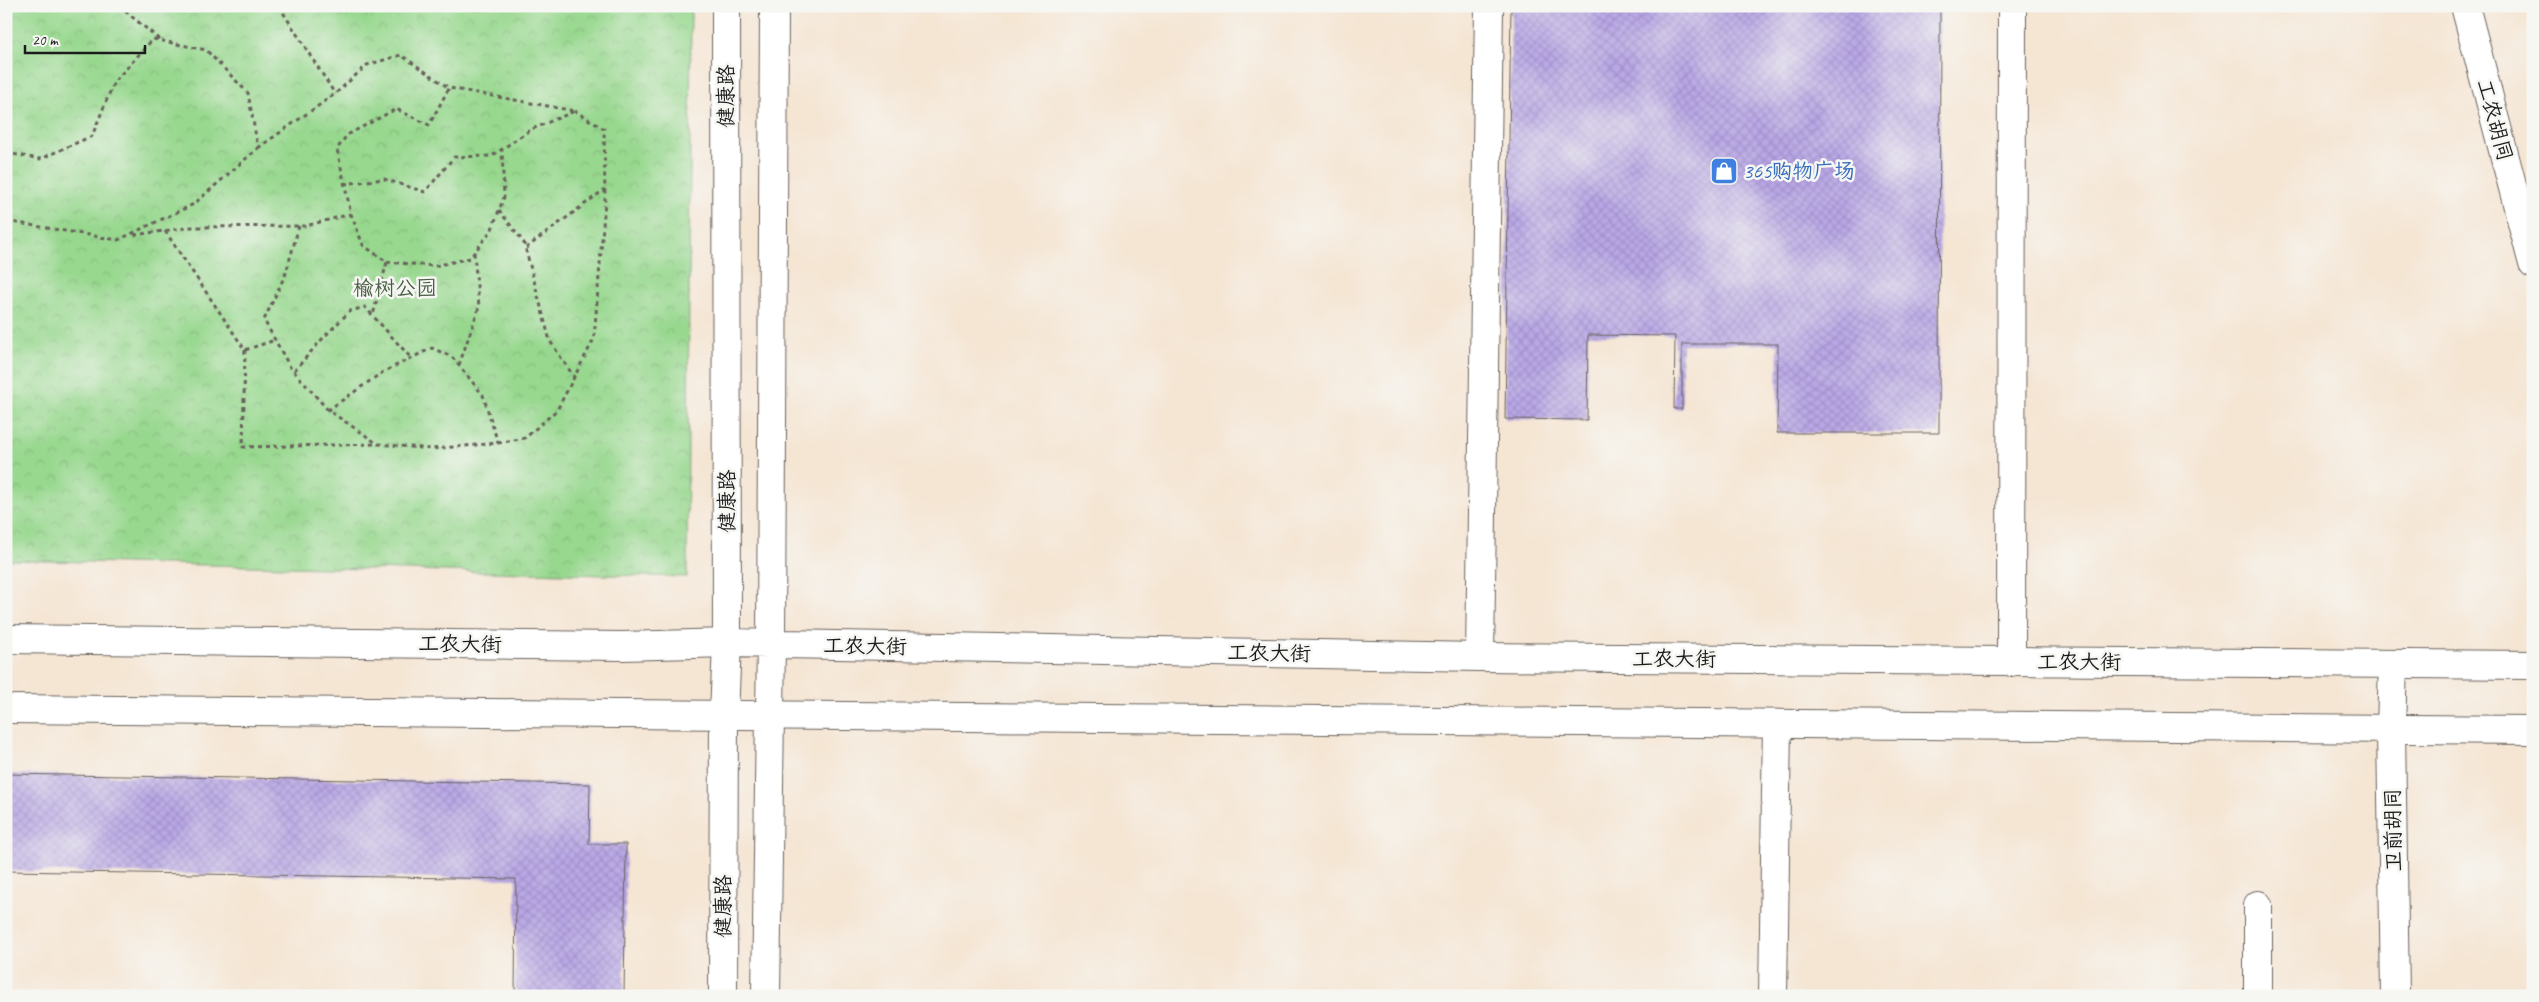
<svg xmlns="http://www.w3.org/2000/svg" width="2539" height="1002" font-family="Caveat,'LXGW WenKai TC',sans-serif">
	<defs>
		<pattern id="park-crowns" width="20" height="18" patternUnits="userSpaceOnUse" patternTransform="scale(1.25)"><rect width="20" height="18" fill="#97d88e"/><path d="M2 6a3 3 0 1 1 6 0M12 15a3 3 0 1 1 6 0" fill="none" stroke="#82b97a"/></pattern>
		<pattern id="building-cross-hatch" width="8" height="8" patternUnits="userSpaceOnUse" patternTransform="scale(1.25)"><rect width="8" height="8" fill="#b9a7e6"/><path d="M0 0l8 8M0 8l8-8" fill="none" stroke="#9e8fc5"/></pattern>
	</defs>
	<rect width="100%" height="100%" fill="#f6f6f2"/>
	<filter id="ink" filterUnits="userSpaceOnUse"><feTurbulence type="fractalNoise" baseFrequency=".02" numOctaves="2"/><feDisplacementMap in="SourceGraphic" scale="10" xChannelSelector="R" yChannelSelector="G"/><feConvolveMatrix kernelMatrix="1 2 1 2 8 2 1 2 1" color-interpolation-filters="sRGB"/></filter>
	<filter id="wash" filterUnits="userSpaceOnUse"><feTurbulence type="fractalNoise" baseFrequency=".0096" numOctaves="4" result="noise"/><feDisplacementMap in="SourceGraphic" scale="20" xChannelSelector="R" yChannelSelector="G"/><feGaussianBlur stdDeviation="1.12" result="paint"/><feColorMatrix in="noise" values="0 0 0 0 0 0 0 0 0 0 0 0 0 0 0 0 0 1.4 0 .05"/><feComposite in="paint" operator="in"/></filter>
	<g filter="url(#wash)">
		<rect width="100%" height="100%" fill="#f5e5d3"/>
		<path fill="url(#park-crowns)" stroke="#5a7a55" d="M6,6H691L687,577L6,560Z"/>
		<g id="blocks">
			<path fill="url(#building-cross-hatch)" d="M1511,6H1940L1939,433H1777L1778,344H1682V409H1674L1675,336L1588,335L1587,420L1505,419Z
				M6,774L590,784L589,844H626L624,996H515L516,879L6,871Z"/>
		</g>
	</g>
	<g filter="url(#ink)">
		<use href="#blocks" fill-opacity="0" stroke="#68625c" stroke-width="1"/>
		<g fill="none" stroke-linecap="round" stroke-linejoin="round">
			<g stroke="#68625c" stroke-width="30">
				<path id="minor" d="M2465,6L2533,264
					M1480,657L1489,6
					M2011,662L2012,6
					M2393,664L2391,729L2395,996
					M1773,996L1777,724
					M2258,996V905"/>
			</g>
			<g stroke="#68625c" stroke-width="30">
				<path id="secondary" d="M6,639L623,646L727,643L1480,657L2533,665
					M6,709L2533,730
					M723,996L724,715L727,643L726,6
					M766,996L771,644L774,6"/>
			</g>
			<path stroke="#68625c" stroke-width="3" stroke-dasharray="4 4" stroke-linecap="butt" d="M119,6L159,39
				M279,6L335,94
				M258,148L335,94L367,65L401,55L449,88L429,125L396,109L347,135L337,149L351,214L363,245L387,262L373,315
				M6,153L40,159L92,136L114,82L153,39L206,50L248,93L258,148L194,204L118,240L6,221
				M344,184L384,179L425,192L454,157L492,156L530,130L575,111L449,88
				M499,210L524,243L550,341L574,377
				M299,226L286,273L264,320L290,367L328,410L378,444L431,449L498,443L483,395L452,357L432,348L383,372L328,410
				M165,231L245,350L275,340
				M134,235L192,227L305,226L351,214
				M526,248L605,189
				M387,262L435,266L470,258L492,229L504,197L502,150
				M245,350L243,447L378,444
				M459,365L479,307L474,253
				M294,371L324,337L350,311L365,307L411,358
				M498,443L525,438L557,410L594,339L605,201L604,129L575,111"/>
			<use href="#minor" stroke="#fff" stroke-width="28"/>
			<use href="#secondary" stroke="#fff" stroke-width="28"/>
		</g>
	</g>
	<defs>
		<g id="shop-square" transform="scale(1.4375)"><rect x="-9" y="-9" width="18" height="18" rx="4" fill="#3f7fe0" stroke="#f6f6f2"/><path d="M-5-2.5h2.3a2.7 3.5 0 0 1 5.4 0H5L5.5 6h-11ZM-1.5-2.5h3a1.5 2.3 0 0 0-3 0Z" fill="#fff"/></g>
	</defs>
	<g fill-rule="evenodd">
		<use href="#shop-square" x="1724" y="171"/>
	</g>
	<g text-anchor="middle" dominant-baseline="central" stroke-width="5" stroke-linejoin="round" paint-order="stroke">
		<g font-size="21" fill="#1c1c1c" stroke="#f6f6f2">
			<text transform="translate(726 96) rotate(-90)">健康路</text>
			<text transform="translate(2495 120) rotate(75)">工农胡同</text>
			<text transform="translate(727 501) rotate(-90)">健康路</text>
			<text transform="translate(460 644) rotate(1)">工农大街</text>
			<text transform="translate(865 646) rotate(1)">工农大街</text>
			<text transform="translate(1269 653) rotate(1)">工农大街</text>
			<text x="1674" y="659">工农大街</text>
			<text x="2079" y="662">工农大街</text>
			<text transform="translate(2393 830) rotate(-91)">卫前胡同</text>
			<text transform="translate(723 906) rotate(-90)">健康路</text>
		</g>
		<g font-size="21" fill="#366cbe" stroke="#f6f6f2" text-anchor="start">
			<text x="1743" y="171">365购物广场</text>
		</g>
		<g font-size="21" fill="#475e44" stroke="#f6f6f2">
			<text x="395" y="288">榆树公园</text>
		</g>
	</g>
	<rect width="2539" height="1002" fill="none" stroke="#f6f6f2" stroke-width="25"/>
	<path d="M25 45v8h120v-8" fill="none" stroke="#1c1c1c" stroke-width="2.5"/>
	<text x="32" y="45" font-size="15" fill="#1c1c1c" stroke="#f6f6f2" stroke-width="4" paint-order="stroke">20 m</text>
</svg>
